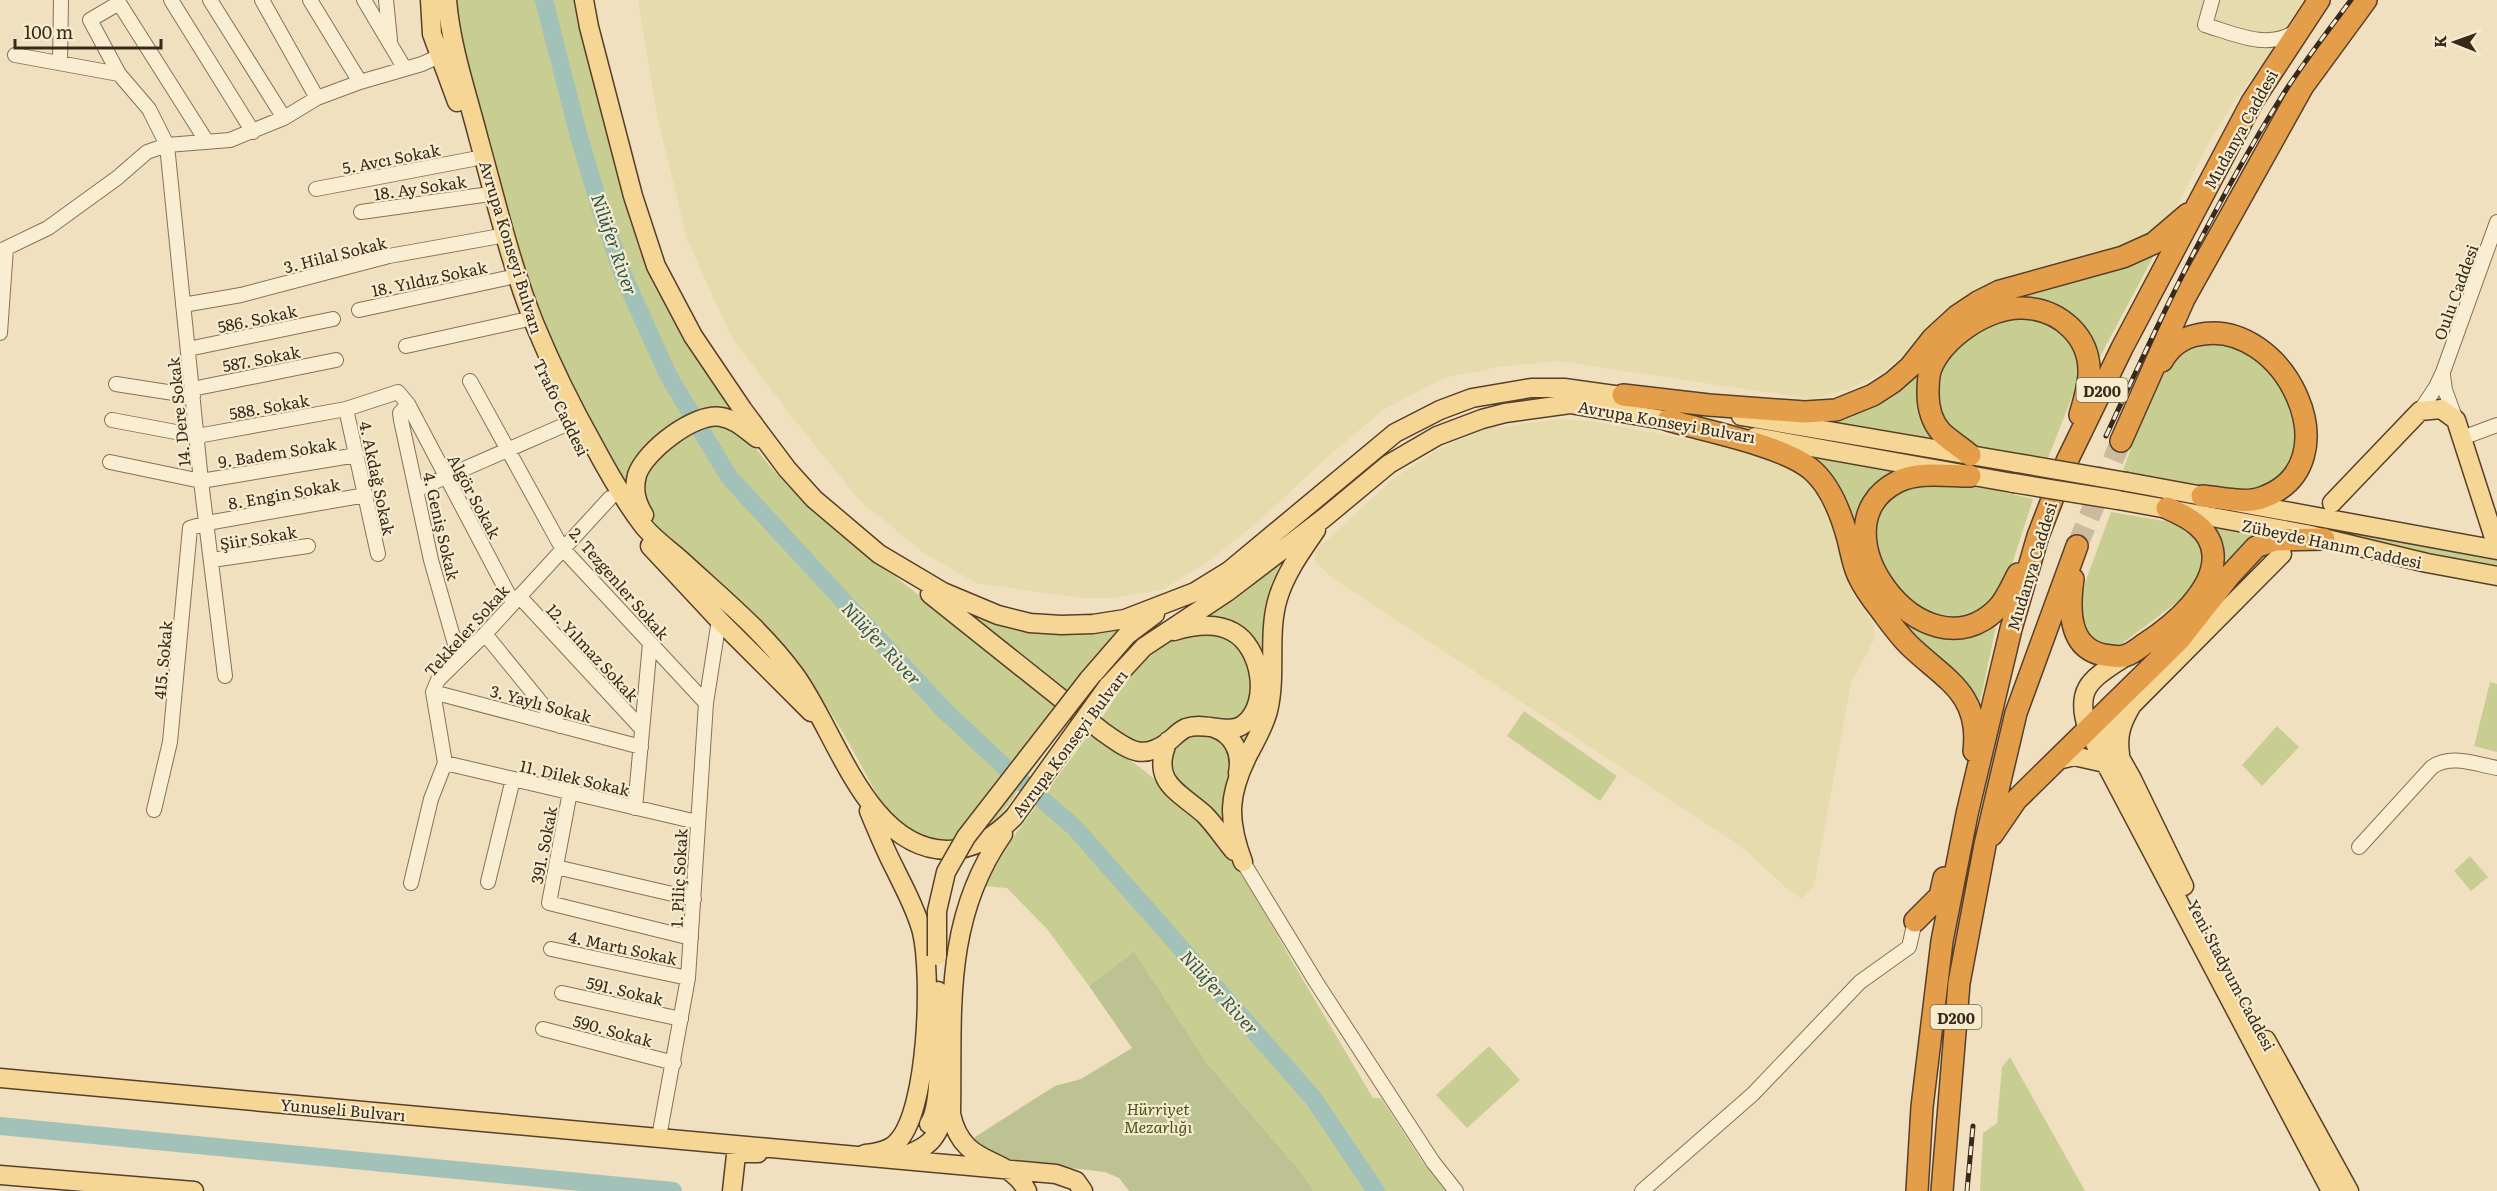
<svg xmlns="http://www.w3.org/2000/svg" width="2497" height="1191" font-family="Literata,serif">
	<rect width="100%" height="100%" fill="#f0e0bf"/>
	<path fill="#e6dbac" d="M638,0H2303L2271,53L2235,100L2207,146L2170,221L2148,242L2090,253L1986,285L1951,308L1924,331L1902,356L1882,373L1849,389L1812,399L1558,361L1499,367L1444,378L1383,410L1325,459L1258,522L1210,560L1164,589L1116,598H1082L976,583L924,553L860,501L793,418L731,336L687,239L657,116Z
		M1559,419L1592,421L1754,452L1793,470L1811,483L1829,510L1854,596L1873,623L1875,638L1851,683L1814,886L1802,898L1792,893L1742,847L1334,579L1315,562V551L1393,479L1435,451L1484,429Z"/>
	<path fill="#c8ce92" d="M452,0H575L588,54L671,314L710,379L739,417L719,410H700L679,420L645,449L630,498L547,339L478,122Z
		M2158,248L2095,366L2086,336L2010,304L1926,364L1942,442L1817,420L1851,411L1987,303Z
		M2011,317L2044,320L2071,339L2081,366L2078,382L2048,458C2011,452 1951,454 1937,410C1933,399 1938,380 1938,368L1976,329Z
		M2217,339L2247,349L2279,379L2296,417L2297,445L2285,473L2261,490L2230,493L2122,473L2157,377L2181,350Z
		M721,423L744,434L774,471L814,513L1072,715C1056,737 1041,758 1025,780C1017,792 1008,807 998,817C962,852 921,844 887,812C856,758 827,696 784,650C737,601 681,561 642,506L646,471L689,432Z
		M1799,453L1899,472L1860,526L1907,619L1998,617L1978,711L1891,615Z
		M1959,482L2033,499L2008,577L1984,610L1952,622L1905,601L1875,553V519L1896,488Z
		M2111,512L2188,525L2201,535L2209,565L2184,597L2112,651L2096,648L2078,619L2086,580Z
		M2203,522L2260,532L2259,538L2226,570L2218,567Z
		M2321,522L2497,550V572L2320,533Z
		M1296,553L1267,685L1243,754L1233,733L1259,703L1247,639L1187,623L1254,582Z
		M966,615C1010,628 1055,638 1102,632C1123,629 1144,621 1164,615L1127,645L1079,705Z
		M1184,632C1194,633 1218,631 1225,635C1231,638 1246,652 1248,657C1253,676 1256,706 1237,716C1221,724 1203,713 1187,718C1178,721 1172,729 1165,734C1139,754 1121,736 1100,721C1123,685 1145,653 1184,632Z
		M2490,682L2497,684V752L2474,746Z
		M1524,711L1617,776L1600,801L1507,736Z
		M2277,726L2299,747L2262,786L2242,765Z
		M1092,730L1171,792L1211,830L1258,900L1290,958L1373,1098H1381L1422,1161L1446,1191H1314L1302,1173L1207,1063L1134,951L1089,986L1047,929L1007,888L984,886L1009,843Z
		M1191,735C1198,735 1208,733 1215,735C1242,743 1229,811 1228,833C1201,808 1139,768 1191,735Z
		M2470,856L2488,877L2471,891L2454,871Z
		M1489,1046L1520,1080L1467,1128L1436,1095Z
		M2010,1057L2085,1191H1980L1983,1133L1997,1123L2002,1067Z"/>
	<path fill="#bdc292" d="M1134,951L1207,1063L1302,1173L1314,1191H1129L1119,1178L1105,1172L1010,1161L975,1144V1137L1055,1086L1081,1079L1132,1048L1089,986Z"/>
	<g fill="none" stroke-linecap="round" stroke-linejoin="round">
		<path stroke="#a2c1b8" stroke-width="18" d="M544,0L579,137L603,217L624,277L668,375L729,477L944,710L1008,770L1075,828L1313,1098L1376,1191
			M0,1126L673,1191"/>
		<path stroke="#cbbb9e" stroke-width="21" stroke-dasharray="21 10" stroke-linecap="butt" d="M2077,546L2121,441"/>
		<g stroke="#897056" stroke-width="16">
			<path id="minor" d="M171,0L253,132
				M210,0L284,118
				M262,0L317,98
				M310,0L360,82
				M364,0L405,69
				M386,0L390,40
				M2212,0L2205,25C2235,34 2267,50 2295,32
				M15,55L119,74
				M60,63L61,0
				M207,142L119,3L90,20L119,74L149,109L167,145L201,481L225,676
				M316,189L473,159
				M361,212L483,195
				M0,251L48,228L117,178L147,152L167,145L230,140L284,118L317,98L360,82L422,64L448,52
				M183,305L241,295L389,256L495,237
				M359,310L507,278
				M0,333L6,248
				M406,346L524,320
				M188,349L333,319
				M2443,375L2445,390L2456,420
				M470,381L562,548L706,703
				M116,384L193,396
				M192,389L336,360
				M408,404L400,413L401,420L431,560L459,658
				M346,409L378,554
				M2420,411L2436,387L2443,372L2497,222
				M112,420L197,436L346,409L398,392L408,404L513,603
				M2462,438L2497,425
				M110,462L201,481L357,455
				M416,490L569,423
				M212,560L308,546
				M519,596L642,729
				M485,634L560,726
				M433,692L641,747
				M445,763L697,822
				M570,792L549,903L691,938
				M635,808L650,643
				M154,810L170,742L190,528L207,523L366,495
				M2359,847L2432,767C2451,754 2475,764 2497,768
				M1243,862L1316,982L1433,1162L1456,1191
				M556,867L694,899
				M488,882L513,779
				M411,883L431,799L445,763L433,692L438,680L485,634L610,498
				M551,949L688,978
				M562,993L681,1019
				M543,1029L674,1063
				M659,1137L688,978L706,703L719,620
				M1642,1191L1753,1094L1860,982L1909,947L1915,921"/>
		</g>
		<g stroke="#563f2b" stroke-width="21">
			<path id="major" d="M430,0L432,34L457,102
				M447,0C451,48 467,93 479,140C496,201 511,266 535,325C552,366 571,405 593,444C608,472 623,499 642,524C652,538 669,549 682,561C721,597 764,632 795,675C836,731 867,849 947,850C974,850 995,836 1014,817
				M584,0L589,27L633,196L656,266L693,336L743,410L787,469L814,499L879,554L943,592L998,615L1030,623L1061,625L1093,624L1125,619L1195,592L1229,571L1395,433L1440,410L1472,398L1531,388H1564L1636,398
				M1741,416L2017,463
				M1755,437L2013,483
				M2127,482L2497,550
				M2118,500L2306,534L2427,563L2497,576
				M2332,503L2420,411L2441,409L2456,420L2497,547
				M644,515C636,502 633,490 637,475C645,451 695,412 721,417C735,419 746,430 757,438
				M650,546L719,620L811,712
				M930,594L1103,732C1127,748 1140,762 1168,742C1174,737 1179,731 1186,728C1204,721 1229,736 1244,724C1271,703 1261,647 1233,632C1216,622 1191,626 1174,631
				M2126,656C2094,678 2073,686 2088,730L2331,1191
				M1088,680L1127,635L1155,614
				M1108,686L1144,647L1227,592L1324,518L1389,464L1437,436L1482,419L1505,413L1570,404L1681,423
				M2110,706L2106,718V729L2109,738L2132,779L2184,886
				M1214,728C1233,734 1242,753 1238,773
				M1168,741C1150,782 1178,791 1204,814C1215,825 1224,839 1234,851
				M2120,754C2117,734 2122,722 2132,705L2282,554
				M2062,759L2074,756L2105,763
				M1003,834C942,921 953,1014 951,1114C963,1170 1008,1153 1027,1191
				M1243,862C1227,819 1228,794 1249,753C1256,740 1264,726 1268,711C1277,674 1267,634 1278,598C1286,572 1301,552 1316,530
				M2266,1040L2349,1191
				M0,1078L1056,1174L1076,1181L1083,1191
				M929,1124C944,1103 938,1019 938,991
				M865,1154C876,1153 891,1150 898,1141C928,1108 932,975 922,932C916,909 905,890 895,869C885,850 877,830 869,811
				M898,1158C934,1146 937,1138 948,1103
				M0,1175L194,1191
				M732,1191L736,1155L741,1153H758"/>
		</g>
		<g stroke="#563f2b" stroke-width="24">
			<path id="highway" d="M2162,361C2170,347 2182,338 2197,335C2284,315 2356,466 2261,498C2244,504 2219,497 2202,496
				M1623,395L1709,405L1805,412L1836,410L1873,395L1893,382L1910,367L1933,338L1957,316L1978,302L2000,291L2123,257L2154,243L2188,214
				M1668,420C1705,431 1786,446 1813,471C1831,487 1842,517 1848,539C1851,551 1853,564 1858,575C1863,586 1872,599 1880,609C1889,621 1898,634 1909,645C1944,679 1981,693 1974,751
				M2121,441L2184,299L2303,86L2366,0
				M1970,455C1961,447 1949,440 1941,432C1932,422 1928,407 1928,394C1928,387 1928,378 1930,371C1940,339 1989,306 2023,308C2060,309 2091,337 2089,375C2088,388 2084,402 2080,415
				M1970,476C1947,476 1918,471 1897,482C1809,527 1924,682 1997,609C2006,600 2012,585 2018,574
				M2073,579C2069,607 2067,648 2104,655C2110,656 2121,658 2127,655C2133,653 2140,647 2146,643C2172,626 2216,590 2213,554C2211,529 2188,517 2167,508
				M1992,835L2016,800L2179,640L2230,575L2256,547L2275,540L2324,539
				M1915,921L1940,896L1944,878
				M1917,1191L1922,1107L1942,941L1967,814L2011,629L2038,536L2067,461L2122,348L2252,102L2319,0
				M1942,1191L1959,983L1985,845L2016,713L2077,546"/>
		</g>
		<use href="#minor" stroke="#faeed2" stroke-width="14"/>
		<use href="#major" stroke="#f5d694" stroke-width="18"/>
		<use href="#highway" stroke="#e49e4a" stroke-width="21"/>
		<g stroke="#38291c" stroke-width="5">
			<path id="rail" d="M2106,436C2159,321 2214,204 2282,96C2303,63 2327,32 2351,0
				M1967,1191L1973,1126"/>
		</g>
		<use href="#rail" stroke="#f7ebce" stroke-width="3" stroke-dasharray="9" stroke-linecap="butt"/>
		<g stroke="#563f2b" stroke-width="21" stroke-linecap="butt">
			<path id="major-bridge" d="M2017,463L2127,482
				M2013,483L2118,500
				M1014,817L1108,686
				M937,956V911L946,872L966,837L1088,680"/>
		</g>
		<use href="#major-bridge" stroke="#f5d694" stroke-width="18"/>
	</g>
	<g text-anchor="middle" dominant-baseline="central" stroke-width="4.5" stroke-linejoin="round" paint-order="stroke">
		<g fill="#f7ebce" stroke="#716351" stroke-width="1.5">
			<rect x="2076.5" y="378" width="51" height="24" rx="4.5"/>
			<rect x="1930.5" y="1005" width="51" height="24" rx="4.5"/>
		</g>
		<g font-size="15" font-weight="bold" fill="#38291c">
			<text x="2102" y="390">D200</text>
			<text x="1956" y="1017">D200</text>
		</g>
		<g font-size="16" fill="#38291c" stroke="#f7ebce">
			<text transform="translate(2240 129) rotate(-61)">Mudanya Caddesi</text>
			<text transform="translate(391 158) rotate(-11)">5. Avcı Sokak</text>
			<text transform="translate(420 187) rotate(-8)">18. Ay Sokak</text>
			<text transform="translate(512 247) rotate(73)">Avrupa Konseyi Bulvarı</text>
			<text transform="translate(335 254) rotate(-14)">3. Hilal Sokak</text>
			<text transform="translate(429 278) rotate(-12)">18. Yıldız Sokak</text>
			<text transform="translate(2455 292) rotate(-70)">Oulu Caddesi</text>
			<text transform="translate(257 318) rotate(-12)">586. Sokak</text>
			<text transform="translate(261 358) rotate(-11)">587. Sokak</text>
			<text transform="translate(269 406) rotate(-10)">588. Sokak</text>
			<text transform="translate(562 407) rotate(64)">Trafo Caddesi</text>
			<text transform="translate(178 412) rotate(-96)">14. Dere Sokak</text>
			<text transform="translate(1667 421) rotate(10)">Avrupa Konseyi Bulvarı</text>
			<text transform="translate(277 452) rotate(-9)">9. Badem Sokak</text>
			<text transform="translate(378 478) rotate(78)">4. Akdağ Sokak</text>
			<text transform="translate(284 493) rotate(-10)">8. Engin Sokak</text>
			<text transform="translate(475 496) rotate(62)">Algör Sokak</text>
			<text transform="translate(442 526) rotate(77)">4. Geniş Sokak</text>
			<text transform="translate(258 537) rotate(-9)">Şiir Sokak</text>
			<text transform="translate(2332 543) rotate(12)">Zübeyde Hanım Caddesi</text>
			<text transform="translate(2031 566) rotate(-73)">Mudanya Caddesi</text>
			<text transform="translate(620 583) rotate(49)">2. Tezgenler Sokak</text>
			<text transform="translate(466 630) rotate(-48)">Tekkeler Sokak</text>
			<text transform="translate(593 652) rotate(47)">12. Yılmaz Sokak</text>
			<text transform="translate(162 660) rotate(-85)">415. Sokak</text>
			<text transform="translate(541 703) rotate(15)">3. Yaylı Sokak</text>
			<text transform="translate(1069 743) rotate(-53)">Avrupa Konseyi Bulvarı</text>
			<text transform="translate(575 777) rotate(13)">11. Dilek Sokak</text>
			<text transform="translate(543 845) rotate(-79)">391. Sokak</text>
			<text transform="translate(678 878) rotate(-87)">1. Piliç Sokak</text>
			<text transform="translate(623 947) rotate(12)">4. Martı Sokak</text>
			<text transform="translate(2232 975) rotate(62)">Yeni Stadyum Caddesi</text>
			<text transform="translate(625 990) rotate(13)">591. Sokak</text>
			<text transform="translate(613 1030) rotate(15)">590. Sokak</text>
			<text transform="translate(343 1109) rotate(5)">Yunuseli Bulvarı</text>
		</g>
		<g font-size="16" font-style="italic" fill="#495521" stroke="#f7ebce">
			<text x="1158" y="1108">Hürriyet<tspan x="1158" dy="18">Mezarlığı</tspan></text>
		</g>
		<g font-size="18" font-style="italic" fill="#2a5855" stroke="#f7ebce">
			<text transform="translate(615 244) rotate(71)">Nilüfer River</text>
			<text transform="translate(882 643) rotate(47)">Nilüfer River</text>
			<text transform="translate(1220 992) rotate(48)">Nilüfer River</text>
		</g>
	</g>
	<g transform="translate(2455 42) rotate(271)" stroke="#f7ebce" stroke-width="4.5" paint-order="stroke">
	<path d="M0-4.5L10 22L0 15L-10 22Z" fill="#38291c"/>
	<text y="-9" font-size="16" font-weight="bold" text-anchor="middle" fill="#38291c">K</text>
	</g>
	<path d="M15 39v9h146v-9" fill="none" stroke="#38291c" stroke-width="3"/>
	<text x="24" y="39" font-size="18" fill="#38291c" stroke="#f7ebce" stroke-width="4.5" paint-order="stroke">100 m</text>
</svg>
